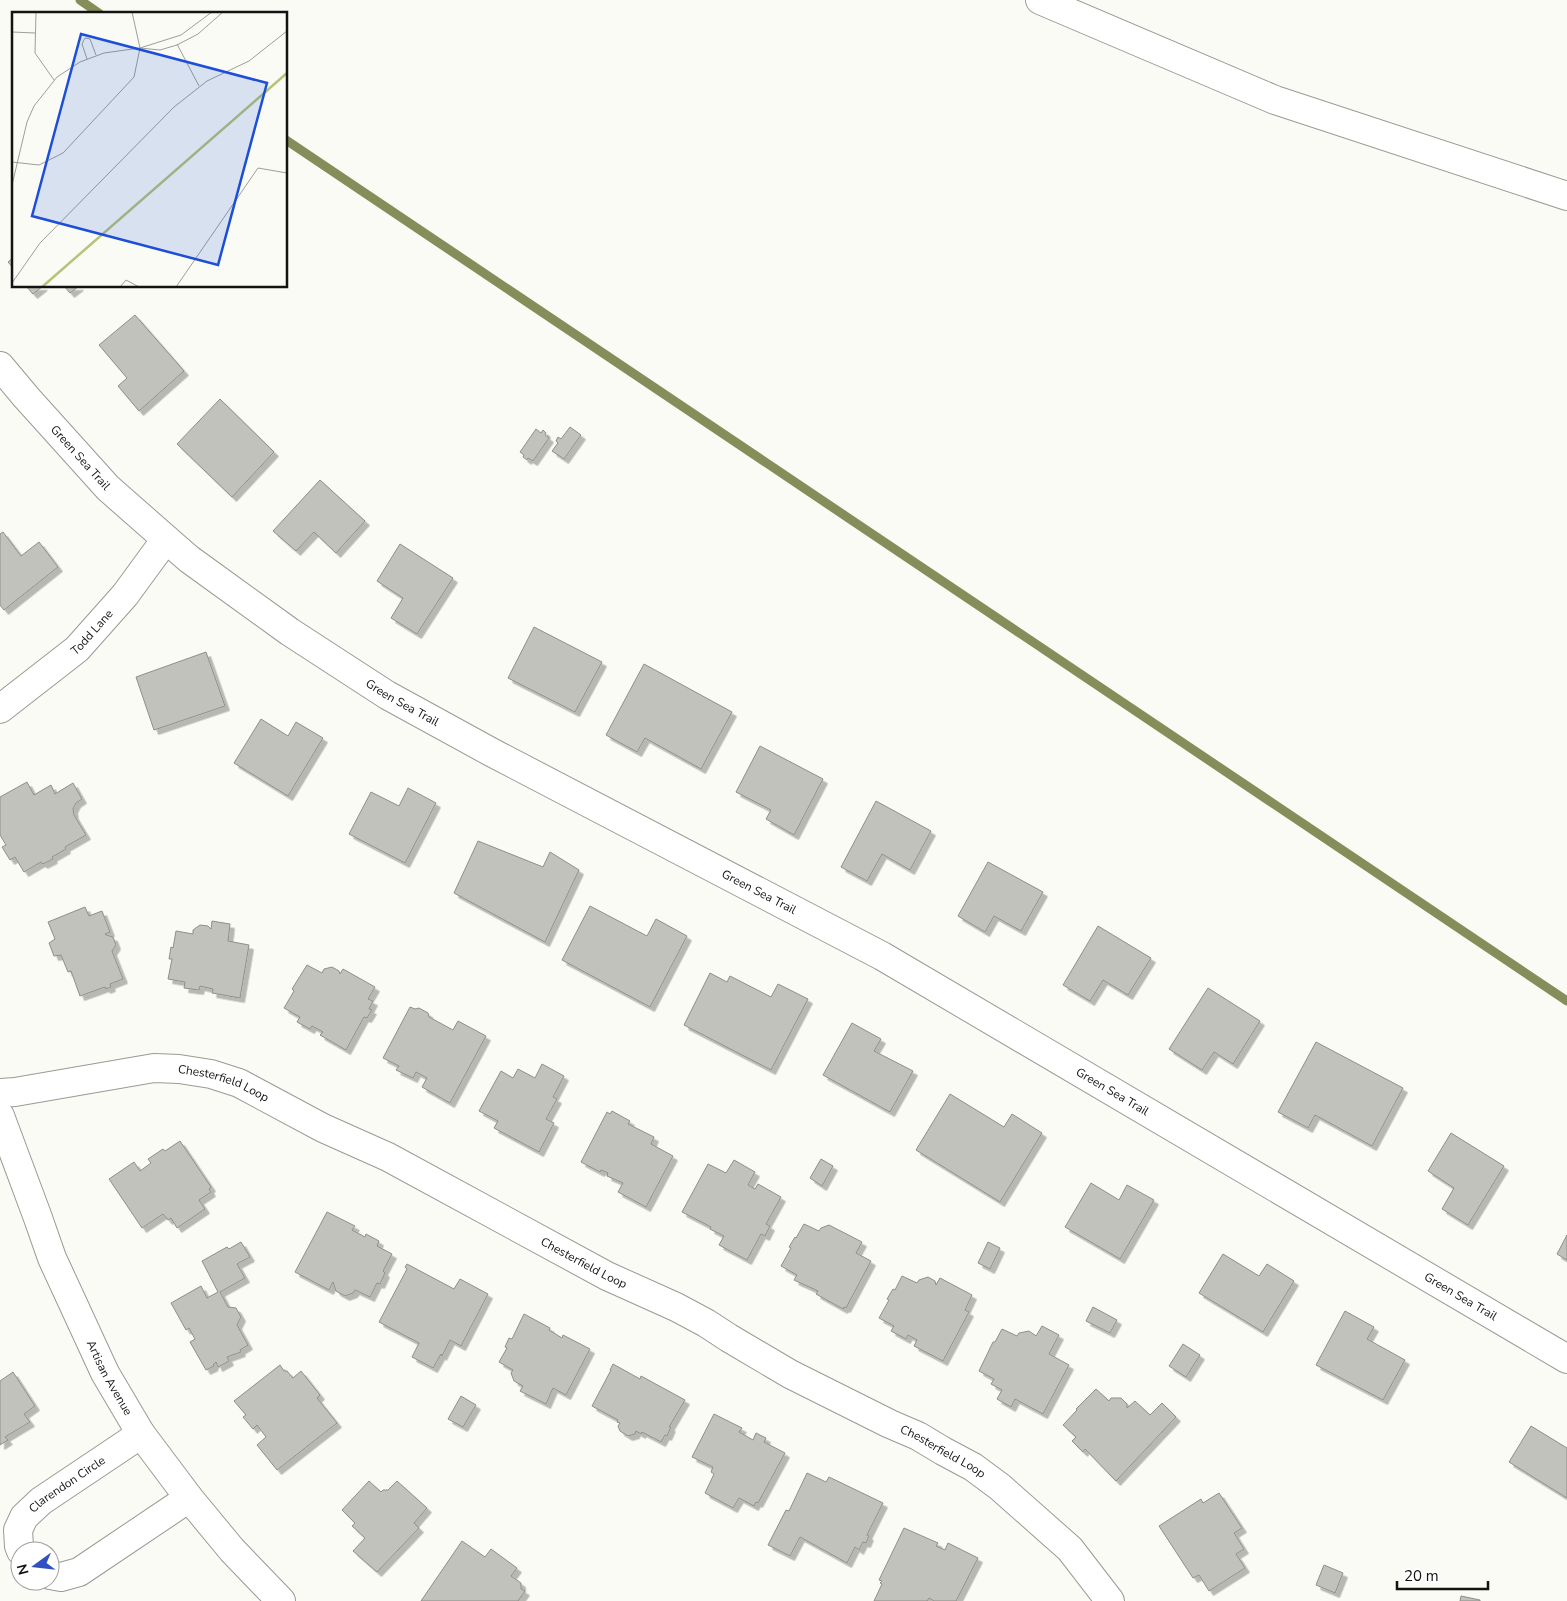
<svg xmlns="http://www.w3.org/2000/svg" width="1567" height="1601" font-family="'Nunito Sans',sans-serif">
	<defs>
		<filter id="shadow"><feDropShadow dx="4.5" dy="4.5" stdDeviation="0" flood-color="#0004"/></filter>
	</defs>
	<rect width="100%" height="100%" fill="#f9fbf4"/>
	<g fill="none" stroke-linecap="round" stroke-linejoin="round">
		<path stroke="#858e5a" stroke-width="9" d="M80,0L100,14
			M286,140L1567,1001"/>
	</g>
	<path fill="#c0c2bb" stroke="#8e8f89" filter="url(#shadow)" d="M14,257V269L8,262Z
		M26,286H43L33,294Z
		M64,286H79L70,293Z
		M135,315L184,371L139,411L118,386L127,378L99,345Z
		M220,399L274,452L232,497L177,444Z
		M570,427L581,435L564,459L552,451L558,443L556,441L558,437L561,439Z
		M536,429L541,433L543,430L546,433L545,435L549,438L533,461L528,458L527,460L523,457L524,455L520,452Z
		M320,480L365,521L336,553L314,532L296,551L273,531Z
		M3,532L21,556L39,542L58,567L4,610L0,605V534Z
		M400,544L453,578L417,634L391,618L403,598L377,581Z
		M534,627L602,662L575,712L508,678Z
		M206,652L225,706L154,730L136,677Z
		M644,664L732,712L701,769L645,738L637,752L606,735Z
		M261,719L288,736L296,722L323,738L288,796L234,763Z
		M760,746L823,779L794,835L766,819L771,810L736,792Z
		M27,782L34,795L51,785L55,794L73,783L82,799L76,803L73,809L74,815L86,835L65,847L66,849L52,857L53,859L43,864L41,862L24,872L15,857L10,860L2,847L6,845L0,835V797Z
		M408,788L436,803L405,863L349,834L371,792L399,806Z
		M876,801L931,831L910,870L882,854L867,881L841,867Z
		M478,841L543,867L550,852L579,870L545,942L454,893Z
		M988,862L1043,892L1021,931L994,916L985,932L958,916Z
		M590,906L647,936L656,919L687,936L650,1007L562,960Z
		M85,907L89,916L102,911L110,932L105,934L106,935L113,937L116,945L112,951L123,979L110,984L111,987L106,989L105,987L80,996L71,971L68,972L61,955L54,956L49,943L55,939L48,922Z
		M212,921L230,924L228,941L249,945L240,998L212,993L213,989L200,986L199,990L184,988L185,982L168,979L172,959H169L171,947L173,948L176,931L193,934V930L200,925L208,926L211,929Z
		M1098,926L1151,958L1128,995L1103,980L1090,1001L1063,985Z
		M307,965L322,973L324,969L332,967L339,971L340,974L343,969L375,987L368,999L373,1001L369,1009L372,1010L367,1018L364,1017L346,1050L320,1035L323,1032L312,1026L310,1029L297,1022L300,1017L284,1008L294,991L292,989Z
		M710,973L727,982L730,976L771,997L778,984L808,999L771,1070L684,1025Z
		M1208,988L1260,1021L1233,1064L1214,1052L1202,1070L1169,1049Z
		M410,1007L415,1009L419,1008L428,1013L429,1017L453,1030L458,1021L486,1036L450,1103L422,1087L427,1078L416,1072L413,1078L396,1070L399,1066L383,1058Z
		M852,1023L881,1039L874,1051L913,1071L890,1112L823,1075Z
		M1316,1042L1403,1088L1372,1146L1315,1115L1308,1128L1278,1112Z
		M542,1064L564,1076L553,1097L557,1099L546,1119L554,1123L539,1152L494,1128L498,1121L479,1111L501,1071L513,1078L518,1069L535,1078Z
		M950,1094L1004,1127L1012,1114L1042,1133L1000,1202L916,1150Z
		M612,1111L630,1121L628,1124L654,1137L651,1144L673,1156L646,1207L618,1192L623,1183L607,1176L608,1173L601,1170L600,1172L581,1162L607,1112L610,1114Z
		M1451,1133L1504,1166L1468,1225L1442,1209L1454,1188L1428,1171Z
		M180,1141L211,1187L209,1189L211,1192L199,1200L205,1209L177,1228L171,1218L168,1220L163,1214L142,1228L109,1179L134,1162L140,1171L151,1163L148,1159L163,1149L165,1151Z
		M821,1159L833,1166L822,1186L810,1178Z
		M734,1160L755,1172L748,1185L755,1189L758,1184L781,1197L766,1224L770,1226L765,1236L761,1234L747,1260L719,1245L724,1236L710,1229L711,1227L682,1212L708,1164L726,1173Z
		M1091,1183L1119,1200L1127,1185L1154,1200L1120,1259L1065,1227Z
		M327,1212L355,1226L352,1230L365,1237L366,1234L379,1241L377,1246L392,1254L383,1271L385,1273L380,1284L377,1283L370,1297L355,1290L353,1293L345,1296L336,1291L333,1282L329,1290L295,1272Z
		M804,1224L819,1231L821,1228L829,1225L862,1242L856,1253L871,1261L846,1308L844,1307L843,1309L816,1294L818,1291L794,1280L797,1275L781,1266L791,1248L789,1247L795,1237L796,1238Z
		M1567,1235V1260L1557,1254Z
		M241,1242L250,1257L237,1264L245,1278L220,1292L228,1307L236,1308L241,1317L237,1325L248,1345L240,1350L241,1352L227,1357L229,1361L218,1367L216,1362L213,1365L214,1366L206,1370L190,1342L195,1339L189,1328L186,1330L171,1303L201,1286L207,1298L218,1292L202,1261L227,1247L229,1249Z
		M988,1242L1000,1248L990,1269L978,1263Z
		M1223,1254L1259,1276L1267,1264L1294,1281L1263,1332L1199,1293Z
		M407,1264L454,1289L460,1279L488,1294L461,1346L450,1340L442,1356L441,1354L433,1368L412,1357L419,1343L379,1322L407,1269L405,1267Z
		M902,1276L917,1283L919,1280L928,1277L935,1281L936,1285L940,1278L972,1295L965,1310L969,1312L943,1361L914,1346L917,1340L908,1335L906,1339L891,1331L894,1326L879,1318L889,1300L887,1299L893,1289L895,1290Z
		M1093,1307L1117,1320L1110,1333L1086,1321Z
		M1345,1311L1374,1327L1367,1339L1405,1360L1383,1400L1316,1365Z
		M524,1314L550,1328L549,1330L562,1338L563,1335L590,1349L566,1395L553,1388L546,1404L520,1391L523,1386L514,1381L511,1373L513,1370L499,1362L507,1348L505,1347L509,1338L512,1339Z
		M1042,1326L1059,1335L1049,1354L1069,1365L1043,1414L1015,1399L1011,1407L997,1399L1002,1390L991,1384L994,1379L979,1371L993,1342H995L1002,1329L1017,1336L1019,1333L1029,1331L1036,1336Z
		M1183,1344L1200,1355L1186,1377L1169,1366Z
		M613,1364L640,1379L641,1376L685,1400L669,1427H671L667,1436L665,1435L661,1442L642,1432L641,1434L636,1431L635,1434L628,1436L620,1431L618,1426L620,1423L617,1422L618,1420L592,1406L611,1370H610Z
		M280,1365L284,1371H287L293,1378L301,1371L320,1395L317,1398L337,1423L277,1470L257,1445L266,1437L257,1425L253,1429L243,1417L246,1415L234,1401Z
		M13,1372L35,1406L24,1414L30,1422L5,1437L8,1440L0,1445V1381Z
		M1096,1389L1109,1401L1111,1398H1121L1127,1404V1408L1135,1401L1150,1415L1162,1403L1176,1417L1116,1481L1085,1449L1083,1452L1072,1441L1076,1437L1063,1425L1077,1410L1076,1409Z
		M461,1396L476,1405L463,1427L448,1419Z
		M714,1414L742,1428L739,1432L753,1440L756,1433L766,1438L764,1442L785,1453L758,1503L756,1502L754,1506L739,1498L733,1508L705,1493L714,1474L711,1472L713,1467L692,1457Z
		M1531,1426L1567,1448V1498L1509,1462Z
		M807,1473L826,1482L829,1477L883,1503L867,1535L869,1536L866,1543L863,1542L859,1550L855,1547L847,1563L800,1537L790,1556L768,1545L786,1510L789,1511Z
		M369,1481L381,1492L383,1490H388L397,1481L427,1508L414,1523L419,1528L377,1572L353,1551L365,1538L352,1526L355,1523L342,1510Z
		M1219,1493L1242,1528L1234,1533L1244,1549L1236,1554L1245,1568L1209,1591L1199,1575L1193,1578L1159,1526L1201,1499L1203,1503Z
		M904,1528L938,1543L936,1546L945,1550L948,1543L978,1558L956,1601H934L929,1598L927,1601H874L882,1584L880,1583L882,1581L879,1580Z
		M462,1541L485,1557L491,1549L517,1568L511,1576L521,1583V1589L525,1591L518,1601H421Z
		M1324,1565L1343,1573L1335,1593L1316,1585Z
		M1461,1596L1480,1600V1601H1460Z"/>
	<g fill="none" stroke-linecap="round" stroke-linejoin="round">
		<g stroke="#999b94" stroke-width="30">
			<g id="minor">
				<path d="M1040,0L1275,100L1567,196"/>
				<path id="s1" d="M0,366L26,397L108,488L166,539L189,559L290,632L387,695L491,752L882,956L1567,1359"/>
				<path id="s2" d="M0,709L77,649L125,595L166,539"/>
				<path id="s3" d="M0,1093L15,1092L154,1068L179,1069L211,1074L239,1083L323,1128L388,1157L607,1276L676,1307L706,1323L729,1338L790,1374L890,1424L918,1436L943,1451L973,1467L1000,1487L1070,1549L1110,1601"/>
				<path id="s4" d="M0,1116L38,1218L52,1258L105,1373L141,1434L189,1498L232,1550L281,1601"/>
				<path id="s5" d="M21,1551L19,1546L18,1530L24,1517L41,1501L141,1434"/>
				<path d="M50,1575L61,1577L79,1572L189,1498"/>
			</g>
		</g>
		<use href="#minor" stroke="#fff" stroke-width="28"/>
	</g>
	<g text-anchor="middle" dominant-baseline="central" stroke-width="4" stroke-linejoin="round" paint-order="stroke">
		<g font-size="12" fill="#131412" stroke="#fff">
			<text stroke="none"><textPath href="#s1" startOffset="122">Green Sea Trail</textPath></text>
			<text stroke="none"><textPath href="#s2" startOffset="120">Todd Lane</textPath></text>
			<text stroke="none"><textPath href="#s1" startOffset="528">Green Sea Trail</textPath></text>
			<text stroke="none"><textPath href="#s1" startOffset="932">Green Sea Trail</textPath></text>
			<text stroke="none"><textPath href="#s3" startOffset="228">Chesterfield Loop</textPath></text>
			<text stroke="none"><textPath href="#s1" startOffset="1338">Green Sea Trail</textPath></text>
			<text stroke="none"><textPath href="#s3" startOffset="632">Chesterfield Loop</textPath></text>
			<text stroke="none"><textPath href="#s1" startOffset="1742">Green Sea Trail</textPath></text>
			<text stroke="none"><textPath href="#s4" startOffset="284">Artisan Avenue</textPath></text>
			<text stroke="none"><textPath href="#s3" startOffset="1038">Chesterfield Loop</textPath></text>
			<text stroke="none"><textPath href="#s5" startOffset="90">Clarendon Circle</textPath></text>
		</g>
	</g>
	<g transform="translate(12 12)">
		<rect width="275" height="275" fill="#f9fbf4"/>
		<path fill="none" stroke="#b6c379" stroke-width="2.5" d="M30,275L275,61"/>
		<path fill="none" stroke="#9d9f9a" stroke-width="1" d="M24,0L23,41L42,68M0,20L23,21M165,32L187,74M128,36L169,23L200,0M75,47L70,32L73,26L78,27L84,43M0,150L27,153L51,141L122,65L128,36L120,0M0,173L15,110L22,94L45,65L68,50L92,41L128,36L148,38L165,33L186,22L211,0M0,271L28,231L162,95L195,69L237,49L275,19M108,275L114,268L127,275M164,275L246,156L275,161"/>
		<path fill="#1d4ed8" fill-opacity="0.15" stroke="#1d4ed8" stroke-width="2.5" d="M69,22L255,71L206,253L20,204Z"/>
		<rect width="275" height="275" fill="none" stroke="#131412" stroke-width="2.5"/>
	</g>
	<g transform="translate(35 1566) rotate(255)"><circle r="24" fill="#ffffff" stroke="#a1a1a0"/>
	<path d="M0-4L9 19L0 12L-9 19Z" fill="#3150c1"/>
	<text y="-8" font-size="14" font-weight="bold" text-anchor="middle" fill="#131412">N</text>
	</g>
	<path d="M1397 1581v8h91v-8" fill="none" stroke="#131412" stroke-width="2.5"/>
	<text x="1404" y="1581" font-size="15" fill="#131412" stroke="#ffffff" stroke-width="4" paint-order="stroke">20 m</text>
</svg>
